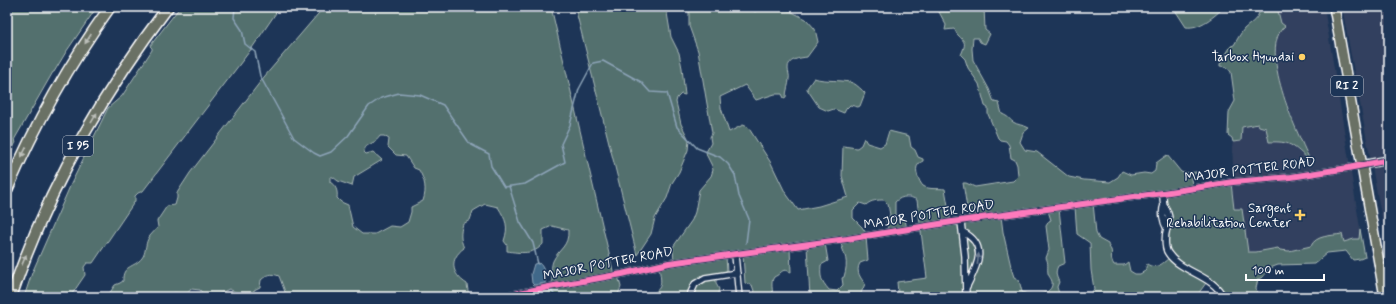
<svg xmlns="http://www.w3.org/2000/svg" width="1396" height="304" font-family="Mynerve,sans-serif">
	<rect width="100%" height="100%" fill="#1d3557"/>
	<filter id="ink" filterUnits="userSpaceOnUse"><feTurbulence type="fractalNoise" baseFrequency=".025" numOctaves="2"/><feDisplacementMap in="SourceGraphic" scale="8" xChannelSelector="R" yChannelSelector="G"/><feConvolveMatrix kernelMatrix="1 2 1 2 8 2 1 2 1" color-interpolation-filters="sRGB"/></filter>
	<g filter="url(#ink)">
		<path fill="#31415e" d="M1277,7H1324L1362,240L1360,232V240L1306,247L1289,251H1280L1247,254L1242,209H1234L1231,183L1234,182L1232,147L1233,142L1241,141L1242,127L1258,124L1259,126L1266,128L1269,141H1280L1290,144L1307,158L1279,82L1275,48L1276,39L1280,29L1284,26L1281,23Z
			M1342,7H1389V256L1368,146Z"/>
		<path fill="#53706e" stroke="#a9b8b6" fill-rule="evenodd" d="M7,7H97L66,52L54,72H53L14,140L16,142L7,161Z
			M180,7H280L252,48L143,191L138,193L135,196V201L93,263H87L84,267L85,275L70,297H24L32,273L71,184L108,108L122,96L152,50V48L150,46Z
			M324,7H551L614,275L618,276L621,287L617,297H509L553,287C552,279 550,269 553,261C559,248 569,247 568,230L552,226L543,230V244C534,255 520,253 507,251V245L504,241C509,226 506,220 498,207L485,204L473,211L470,220L463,224C460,233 460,239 464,248C449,259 451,274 467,284L469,297H287L279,276C271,273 268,274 261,280L260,287L254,290L253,297L241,295L229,289L215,296L210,294H203L200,290L191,289L188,293L186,297L183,294L174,293L169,297H107L115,285L120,283L123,281C122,265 134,268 142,258C146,253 145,245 148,239C150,235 155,231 158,227L157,221L167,206L175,205L177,198V193L190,173L264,77ZM380,136H384L389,139L388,147L396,155L406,156L414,168L419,170C425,181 427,189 423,201L411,207V212L408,222L400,227L390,226L375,234H362L353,227L348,205L341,202L337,198C338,191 336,186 330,182V177H333L338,181L352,186L354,177L382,160L373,152L366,154L364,152C365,146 367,146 372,143C375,142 378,139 380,136Z
			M575,7H666L671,37L679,53L682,68L685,95L681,94L677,98L676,102L681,124L689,140L688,150L679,172L672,183L667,198L655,218L651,234L637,255Z
			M689,7H750L755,12L760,7H782L806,19L815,29L818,42L807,57C800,58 787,59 788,69C788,72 790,76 789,79C789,85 786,90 786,97L784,98L782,94H775L756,100L745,85L720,97L721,108L729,132L743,125L748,127L771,163L785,192L798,210L819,206L848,197L842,176L843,146L857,148L861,145L864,138L867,143L880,147L885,144L889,131L909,136L911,147L915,150L918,157L923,159V161C921,162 919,163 918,165C914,169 919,182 923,186C929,190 939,188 945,189L951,222L969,220L963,183H966L975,187L1013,181L1018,176L1017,165L1015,160L1011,158L1009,145L1006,141L1000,140L998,138L988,114V108L985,106L979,84L968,68L965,59L961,55C966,43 966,43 958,35C956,33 956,31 954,29L945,30L946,25L938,10L933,9V7H984L985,30L990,34L985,44L980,42L978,38H973L972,49L973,60L989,89L994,102L999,103L1002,114C1009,117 1008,118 1013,122C1017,125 1024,125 1029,128L1023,133L1020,142L1025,150L1037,152L1069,177L1084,180L1110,182L1118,177L1122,171L1131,175L1144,173L1151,174L1155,171L1156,163L1167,155L1181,172L1184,173L1197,172L1191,178L1192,187L1231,183L1234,209H1242L1248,252H1256L1278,248L1280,250L1289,251L1311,246C1316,235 1331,236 1342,234L1344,242L1354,239H1359L1360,229L1365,257L1360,259L1353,260L1346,251L1327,253L1314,264L1278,265L1270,268L1263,277L1258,279L1256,288L1258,297H1221L1217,291L1206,283L1198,294L1184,293L1179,296L1174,295L1153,297H1146L1143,295L1126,297H1073L1080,293L1088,295L1092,292L1094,289L1091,270L1090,243L1077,234L1075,207L1059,209L1065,263L1058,266C1055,272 1056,276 1059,282L1057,287L1060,297H966L965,293L953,294L949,297H882L896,295L898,293L897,282L927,278L917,200C910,196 902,195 895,202V214L897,218L905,219L907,230L889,233L886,220L890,215L888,204L884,200C878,200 871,200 866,205L860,203L853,210V218L862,227L868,236L866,237L868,260L860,263C855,272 861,278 865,284L861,293L862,297H810L807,246L790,248L791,272C786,270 784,269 780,273C778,275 776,276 774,277C770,282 773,291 773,297H756L752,285L745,283L743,255L726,257L727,271L718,273C715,279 715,283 719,289L717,297H646C665,289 661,283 659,266L674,263L673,247L692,220L695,212L699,190L711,176L713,170L712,166L707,156L706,152L711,143L710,137L712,133L698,51L689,26ZM1160,194L1164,235L1169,258C1162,264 1156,270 1147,264L1145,271L1140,274H1135L1130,271L1128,262L1124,265H1114C1109,257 1113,255 1111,250C1110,248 1108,246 1108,244L1099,239L1096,233L1093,203ZM1048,211L1051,220L1049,221L1046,226L1049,250L1046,258C1049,263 1047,268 1048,273C1049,278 1053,279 1052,285C1050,296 1030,296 1022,292L1019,280L1014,277L1012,271L1003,232L1001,216ZM840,241C845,257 849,260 844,277L842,278L843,285L837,291L829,290C821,280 820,278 821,265L828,261L825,243Z
			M1173,7H1224C1215,16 1200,29 1186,27Z
			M1261,7H1277L1281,23L1285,26C1257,48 1297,132 1309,158H1307C1292,145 1290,141 1269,142L1266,128L1259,126L1258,124L1242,127L1241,141L1233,142L1232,138L1228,135L1229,112L1235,101L1231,72L1227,67L1220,66V64L1231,46L1234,45C1237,40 1240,34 1244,29C1254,20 1257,21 1261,7Z
			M814,78C826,82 840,79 853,83C857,85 862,90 865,93L860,106L858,107L850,105L846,109L844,113L834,109L828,111L819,107L807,89V88Z"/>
		<path fill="#416789" stroke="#8da4b8" d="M539,263C544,267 547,277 545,283L534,285L532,283L531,274L534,264Z"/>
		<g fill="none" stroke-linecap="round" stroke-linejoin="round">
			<path stroke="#8da4b8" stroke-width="1.5" d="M235,7L234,18L242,30L245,44L255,52L260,76L294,138L314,153L320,156L331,152L348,136L369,106L381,98L399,93L420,95L443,105L470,144L489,154L491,166L504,187L525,184L565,162L561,144L570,125L579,89L593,63L603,61L641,82L650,92L667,93L677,127L697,148L720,157L728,164L735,175L739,196L749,219L746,243
				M509,186L520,222L533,243L538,264
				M550,289L556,297"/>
			<g stroke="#fff" stroke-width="8">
				<path id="minor" d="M1163,193C1163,197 1163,202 1164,205C1167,210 1170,217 1169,223C1169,223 1167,228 1167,228C1165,235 1164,247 1168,253C1180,272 1215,276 1223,297
					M1164,205C1161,212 1163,222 1167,229
					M961,222L965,256L966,297
					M963,232C990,246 976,268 966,288
					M735,255L739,297
					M500,297L549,287L622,274L669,263L847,239L952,222L1163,193L1233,182L1291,177L1348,168L1361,165
					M689,297L695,284L705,278L737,273"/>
			</g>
			<g stroke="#fff" stroke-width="10">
				<path id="tertiary" d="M1361,165L1389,160"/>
			</g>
			<g stroke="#fff" stroke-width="12">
				<path id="primary" d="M1334,7L1385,297"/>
			</g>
			<g stroke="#fff" stroke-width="13">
				<path id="motorway" d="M7,190C35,125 69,64 110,7
					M11,297C46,193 102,94 168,7"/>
			</g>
			<use href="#minor" stroke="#1d3557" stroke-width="5.5"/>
			<use href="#tertiary" stroke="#1d3557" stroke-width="7"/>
			<use href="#primary" stroke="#6b7165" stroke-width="9"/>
			<use href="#motorway" stroke="#6b7165" stroke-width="10"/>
			<g stroke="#1d3557" stroke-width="8">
				<path id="cycleway" d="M500,297L549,287L622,274L669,263L847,239L952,222L1163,193L1233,182L1291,177L1348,168L1389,160"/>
			</g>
			<use href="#cycleway" stroke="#fd7abc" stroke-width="6"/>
		</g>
		<defs><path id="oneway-solid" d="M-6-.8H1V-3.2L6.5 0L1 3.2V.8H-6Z"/></defs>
		<g fill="#bcbfba">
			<use href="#oneway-solid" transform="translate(88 39) rotate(123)"/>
			<use href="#oneway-solid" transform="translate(94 118) rotate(-60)"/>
			<use href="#oneway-solid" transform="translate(24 152) rotate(116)"/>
			<use href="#oneway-solid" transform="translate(24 260) rotate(-67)"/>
		</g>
		<use fill="#6c7c92" href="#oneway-solid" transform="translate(978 259) rotate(-83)"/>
	</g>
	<g fill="#ffd166" stroke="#1d3557" stroke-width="1.5">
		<circle cx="1302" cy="57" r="4"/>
		<path d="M1298 209h4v4h4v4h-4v4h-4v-4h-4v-4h4z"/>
	</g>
	<g text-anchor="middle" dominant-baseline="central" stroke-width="3" stroke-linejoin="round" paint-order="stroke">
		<g fill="#1d3557" stroke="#bbc2cd" stroke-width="1">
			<rect x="1331" y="76" width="32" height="20" rx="3"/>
			<rect x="63" y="136" width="30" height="20" rx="3"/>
		</g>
		<g font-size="12" font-weight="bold" fill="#fff">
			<text x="1347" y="86">RI 2</text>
			<text x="78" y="146">I 95</text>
		</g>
		<g font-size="13" fill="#fff" stroke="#1d3557" text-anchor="end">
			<text x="1294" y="57">Tarbox Hyundai</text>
			<text x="1291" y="208">Sargent<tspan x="1291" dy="15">Rehabilitation Center</tspan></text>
		</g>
		<g font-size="13" fill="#fff" stroke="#1d3557">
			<text transform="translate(1250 170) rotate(-7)">MAJOR POTTER ROAD</text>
			<text transform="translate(929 215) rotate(-9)">MAJOR POTTER ROAD</text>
			<text transform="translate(608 264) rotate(-11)">MAJOR POTTER ROAD</text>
		</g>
	</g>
	<rect width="1396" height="304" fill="none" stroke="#1d3557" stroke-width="24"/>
	<rect x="12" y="12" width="1372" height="280" fill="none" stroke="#fff" stroke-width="1.5" filter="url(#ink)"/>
	<path d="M1246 274v6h78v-6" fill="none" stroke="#ffffff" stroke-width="2"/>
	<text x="1252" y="274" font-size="12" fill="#ffffff" stroke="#1d3557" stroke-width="3" paint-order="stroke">100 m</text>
</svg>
